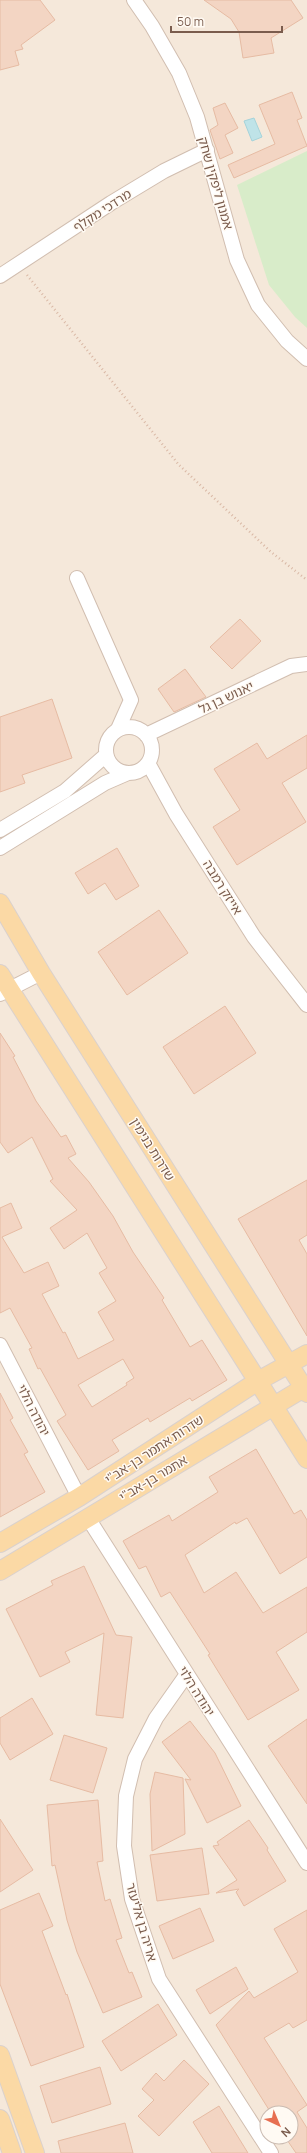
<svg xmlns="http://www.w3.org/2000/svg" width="307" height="2153" font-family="Manrope,'Noto Sans Hebrew',sans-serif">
	<rect width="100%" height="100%" fill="#fdf6ec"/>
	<path fill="#f5e8da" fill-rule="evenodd" d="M0,0H307V2153H0ZM267,2113H291V2137H267Z"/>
	<path fill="#d8ecc9" d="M307,151V328L295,317L269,285L237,185Z"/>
	<path fill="#bfe3e8" stroke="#a5d3da" d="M254,118L262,137L252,141L244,121Z"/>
	<path fill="#f3d5c3" stroke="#e6bba3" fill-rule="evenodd" d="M0,0H40L55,20L21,45L23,49L15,51L19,65L0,70Z
		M204,0H291L303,18L271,38L274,53L243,58L239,32L231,19Z
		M292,92L302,118L297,120L307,146L234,178L228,165L275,144L259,105Z
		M225,103L238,128L225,135L233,153L220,159L210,130L218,125L213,108Z
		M240,619L261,641L232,669L210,647Z
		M185,669L206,697L174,712L158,689Z
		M52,699L72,758L22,775L25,783L0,792V717Z
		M307,735V768L282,783L306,822L237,865L213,827L240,810L214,769L257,743L267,759Z
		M117,848L139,886L116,900L105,883L88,894L75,873Z
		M159,910L188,953L127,995L98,952Z
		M225,1006L256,1053L194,1094L163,1047Z
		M0,1033L15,1056L13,1057L36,1101L61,1137L66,1135L76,1154L68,1158L89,1182L113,1216L133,1252L164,1298L162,1300L190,1347L202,1340L227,1380L192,1401L190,1398L150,1422L148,1418L112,1440L119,1451L88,1470L57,1421L66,1415L40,1368L38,1369L29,1349L32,1348L10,1308L0,1313V1208L11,1203L22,1228L2,1237L24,1273L48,1262L59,1286L42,1294L63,1333L65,1332L78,1359L114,1340L98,1312L116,1301L99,1273L107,1268L87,1233L64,1249L50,1228L77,1210L50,1181L53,1179L32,1137L8,1153L0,1142ZM123,1359L134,1378L126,1383L127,1385L92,1407L78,1385Z
		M307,1180V1235L299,1240L307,1254V1336L238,1219Z
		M0,1393L13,1418L10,1420L28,1452L24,1454L45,1492L0,1517Z
		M256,1449L294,1514L301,1510L307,1520V1557L280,1574L247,1518L236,1524L235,1522L185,1555L204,1593L236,1572L263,1613L307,1587V1632L276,1652L299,1690L248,1720L208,1655L210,1654L170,1592L161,1597L146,1566L139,1569L123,1541L169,1515L172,1521L218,1492L209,1477Z
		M84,1566L116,1635L132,1637L123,1718L96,1715L104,1633L65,1652L70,1662L40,1677L6,1609L53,1585L51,1581Z
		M32,1698L53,1734L10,1760L0,1743V1718Z
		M307,1719V1804L268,1746Z
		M190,1721L215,1753L241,1806L207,1823L185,1779L191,1780L162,1742Z
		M64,1735L107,1748L93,1793L50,1780Z
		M155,1772L183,1778L185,1834L152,1851L150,1794Z
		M98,1800L103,1861L97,1862L105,1901L110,1899L122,1938L116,1940L129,1973L132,1972L142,1997L103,2013L77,1952L67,1920L55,1865L52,1866L47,1805Z
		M0,1819L33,1870L0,1892Z
		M249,1820L268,1848L267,1850L286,1881L244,1906L236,1892L239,1889L216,1893L237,1880L213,1846L219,1845L217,1842Z
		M202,1848L209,1894L157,1901L150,1855Z
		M39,1893L53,1926L42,1931L66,1995L67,1994L84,2047L31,2066L0,1984V1910Z
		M200,1908L214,1941L173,1959L159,1926Z
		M307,1910V2020L293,2028L289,2023L264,2038L307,2105L297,2112L307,2128V2153H296L285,2137H291V2113H271L216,2025L249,1991L254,1998L298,1972L274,1929Z
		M236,1967L248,1989L210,2014L196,1990Z
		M158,2004L177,2035L121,2071L102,2041Z
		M184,2060L209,2084L159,2136L138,2116L154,2100L142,2089L156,2073L164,2081Z
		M100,2067L111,2104L52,2123L40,2086Z
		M219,2106L227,2119L248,2153H212L193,2122Z
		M125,2123L133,2153H61L58,2141Z"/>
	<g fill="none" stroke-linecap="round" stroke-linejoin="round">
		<g stroke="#d1beb0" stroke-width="16">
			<path id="minor" d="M134,0L152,26L179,73L197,117L237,260L258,305L287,341L307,359
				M0,276L111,203L164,171L207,150
				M77,578L131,700L118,729
				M106 750a23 23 0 1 1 46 0a23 23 0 1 1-46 0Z
				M146,735L291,666L307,664
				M148,763L176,814L254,937L307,1005
				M0,830L65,791L106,755
				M0,848L105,783L128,773
				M0,994L41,973
				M0,1345L79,1497
				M88,1518L307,1863
				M187,1674L156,1718L135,1759L126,1796L124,1846L132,1899L159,1979L271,2153"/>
		</g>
		<g stroke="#dad1cd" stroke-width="20">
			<path id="major" d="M0,903L41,973L307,1393
				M0,974L307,1459
				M0,1543L79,1497L258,1381L307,1354
				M0,1571L307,1386
				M0,2055L35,2153
				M0,2119L12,2153"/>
		</g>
		<path stroke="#d9b8a5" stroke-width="2.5" stroke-dasharray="1 3" stroke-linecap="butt" d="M27,275L179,465L271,552L307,580"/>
		<use href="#minor" stroke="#fff" stroke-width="14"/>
		<use href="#major" stroke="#fbd9a5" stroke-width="18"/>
	</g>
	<g text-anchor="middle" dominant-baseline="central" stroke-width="3" stroke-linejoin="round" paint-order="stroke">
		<g font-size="13" fill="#7a5c4d" stroke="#fffaf3">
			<text transform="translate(216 183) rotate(74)">אמנון ליפקין שחק</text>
			<text transform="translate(102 210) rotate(-33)">מרדכי מקלף</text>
			<text transform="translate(226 697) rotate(-25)">יאנוש בן גל</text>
			<text transform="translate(223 887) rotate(58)">אייזק רמבה</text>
			<text transform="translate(153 1149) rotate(58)">שדרות בנימין</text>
			<text transform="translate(34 1410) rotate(63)">יהודה הלוי</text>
			<text transform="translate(154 1449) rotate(-33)">שדרות אתמר בן-אב"י</text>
			<text transform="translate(153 1478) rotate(-31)">אתמר בן-אב"י</text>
			<text transform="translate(197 1691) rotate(58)">יהודה הלוי</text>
			<text transform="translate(142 1922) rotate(74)">אריה בן אליעזר</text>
		</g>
	</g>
	<g transform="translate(279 2125) rotate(136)"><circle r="19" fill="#fffaf3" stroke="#cabbb1"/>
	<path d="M0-3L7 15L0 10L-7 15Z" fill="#e76f51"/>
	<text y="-6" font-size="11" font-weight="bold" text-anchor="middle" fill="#7a5c4d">N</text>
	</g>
	<path d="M171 26v6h111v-6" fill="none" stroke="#7a5c4d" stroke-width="2"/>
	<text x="177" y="26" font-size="12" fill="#7a5c4d" stroke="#fffaf3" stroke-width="3" paint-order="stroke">50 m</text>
</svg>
